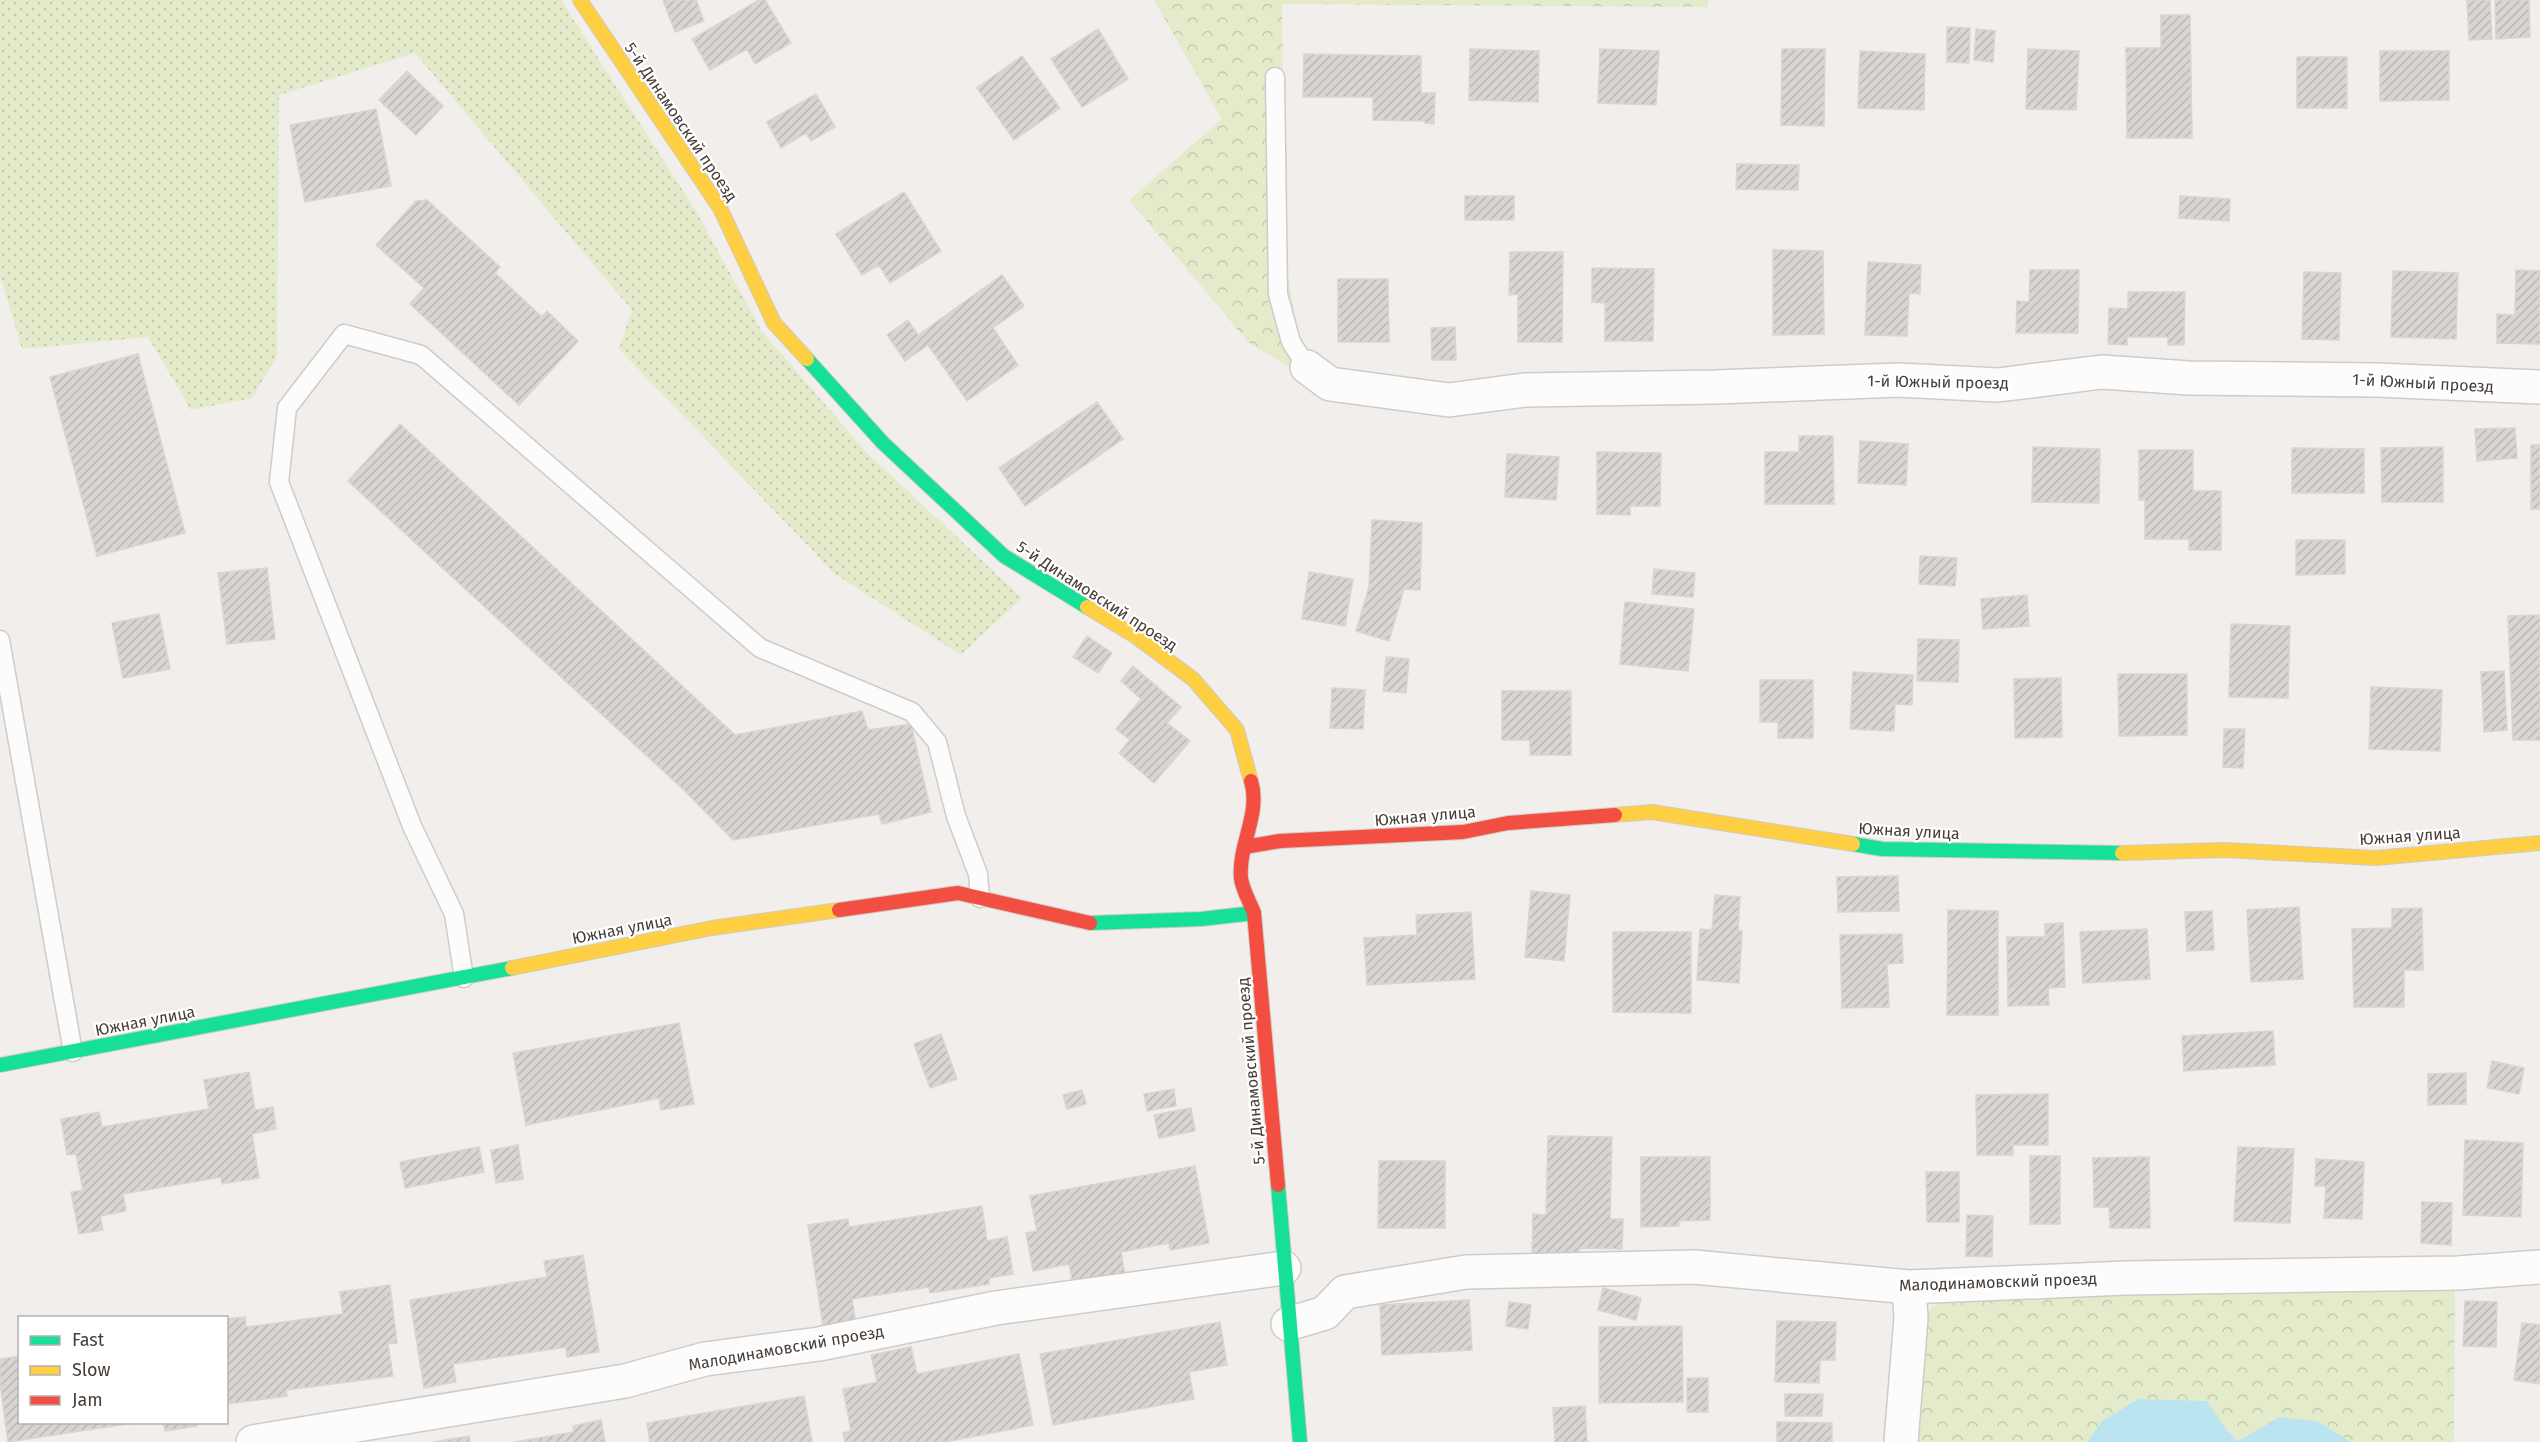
<svg xmlns="http://www.w3.org/2000/svg" width="2540" height="1442" font-family="'Fira Sans',sans-serif">
	<defs>
		<pattern id="grass-dots" width="8" height="8" patternUnits="userSpaceOnUse" patternTransform="scale(1.5)"><rect width="8" height="8" fill="#e4ebcb"/><path d="M2 2h.1M6 6h.1" fill="none" stroke="#c5caaf" stroke-width="1.8" stroke-linecap="round"/></pattern>
		<pattern id="forest-crowns" width="20" height="18" patternUnits="userSpaceOnUse" patternTransform="scale(1.5)"><rect width="20" height="18" fill="#e4ebcb"/><path d="M2 6a3 3 0 1 1 6 0M12 15a3 3 0 1 1 6 0" fill="none" stroke="#c5caaf"/></pattern>
		<pattern id="building-hatch" width="6" height="6" patternUnits="userSpaceOnUse" patternTransform="scale(1.5)"><rect width="6" height="6" fill="#d9d5d2"/><path d="M-1 1l2-2M0 6l6-6M5 7l2-2" fill="none" stroke="#bcb8b5"/></pattern>
	</defs>
	<rect width="100%" height="100%" fill="#f1eeeb"/>
	<path fill="url(#grass-dots)" d="M0,0H561L699,216L761,330L867,453L1022,598L961,655L835,574L619,349L632,310L415,53L279,95L277,356L252,398L191,410L148,337L22,349L0,275Z"/>
	<path fill="url(#forest-crowns)" d="M1154,0H1708V7L1282,4L1284,249L1298,337L1296,371L1248,342L1129,200L1222,119Z
		M2298,1286L2455,1291L2454,1442H2351L2343,1437L2239,1442L2225,1428L2207,1402L2138,1399L2102,1421L2087,1442H1909L1921,1322L1934,1305L1960,1294Z"/>
	<path fill="#bae4ef" d="M2138,1399L2207,1401L2225,1428L2238,1441L2280,1417L2317,1421L2351,1442H2087L2102,1421Z"/>
	<path fill="url(#building-hatch)" stroke="#d9d5d1" stroke-width="1.5" d="M663,0H696L704,21L675,32Z
		M759,0H765L791,43L755,64L747,49L710,70L692,39Z
		M2467,0H2490L2492,39L2469,40Z
		M2495,0H2529L2530,37L2496,39Z
		M2161,15H2190L2192,138H2127L2126,48H2161Z
		M1947,27L1970,28L1969,63L1947,62Z
		M1098,29L1128,79L1082,107L1051,59Z
		M1976,29L1995,31L1993,62L1974,60Z
		M1470,49L1539,51L1538,102L1469,100Z
		M1600,49L1659,51L1656,105L1598,103Z
		M1782,49H1825L1824,126L1781,125Z
		M2028,49L2079,51L2076,110L2026,109Z
		M1860,51L1925,54L1924,110L1858,108Z
		M2380,51H2449V100L2380,101Z
		M1304,54L1421,56V93H1435L1434,124L1425,123V121L1373,120V97H1303Z
		M1022,56L1060,108L1014,140L977,88Z
		M2297,57H2347V108H2297Z
		M407,71L443,106L416,135L379,100Z
		M816,94L835,127L811,141L806,133L781,148L767,122Z
		M376,109L391,186L305,202L290,125Z
		M1737,164L1799,165L1798,190L1736,189Z
		M904,192L941,251L890,283L879,265L862,275L836,234Z
		M1465,196H1514V220H1465Z
		M2180,196L2230,199L2229,221L2179,218Z
		M427,200L500,267L495,273L542,317L547,311L578,341L519,405L410,304L424,288L376,245L416,201Z
		M1773,250L1823,251L1824,334L1773,335Z
		M1510,252H1563L1562,342H1518V294L1509,295Z
		M1868,262L1921,265L1920,294L1909,293L1907,336L1865,335Z
		M1592,268L1654,269L1653,341H1605V303L1592,302Z
		M2030,270H2079L2078,333H2016L2017,301L2029,302Z
		M2516,270L2540,271V344L2497,343V314L2515,315Z
		M2393,271L2458,273L2456,339L2391,337Z
		M2304,272L2341,273L2339,340L2302,339Z
		M1002,275L1024,306L993,328L1018,365L967,401L928,345L905,361L887,335L908,320L918,335Z
		M1338,279H1388L1389,342H1338Z
		M2128,292H2185L2184,345H2168V337H2127V345L2108,344L2109,308L2128,309Z
		M1455,327L1456,360H1432L1431,328Z
		M138,354L185,533L97,556L50,377Z
		M1097,402L1123,439L1025,506L999,468Z
		M400,424L735,735L862,711L868,730L911,724L931,812L882,824L879,814L733,840L685,791L348,481Z
		M2515,428L2517,458L2477,461L2475,429Z
		M1799,436H1833L1834,504H1765V452H1799Z
		M1860,441L1908,444L1906,485L1858,483Z
		M2531,445H2540V509H2531Z
		M2033,447L2100,449L2099,503L2032,502Z
		M2443,447V502H2382L2381,448Z
		M2292,448L2364,449V493H2292Z
		M2139,450H2193V491H2221V550H2189V539H2145V500H2139Z
		M1597,452L1661,453L1660,506H1630V515L1597,514Z
		M1507,454L1559,457L1556,500L1505,497Z
		M1372,520L1422,523L1420,590L1404,589L1389,641L1356,631L1369,587Z
		M2296,540H2345V574L2296,575Z
		M1920,556L1957,558L1955,586L1919,584Z
		M267,568L275,639L227,644L218,573Z
		M1654,569L1695,573L1693,597L1652,594Z
		M1309,572L1353,579L1345,626L1302,619Z
		M2027,595L2029,626L1983,629L1981,599Z
		M1625,602L1694,609L1688,671L1620,664Z
		M159,614L170,669L123,678L112,623Z
		M2540,615V740H2513L2508,616Z
		M2231,624L2290,626L2288,698L2229,697Z
		M1087,636L1112,653L1098,673L1073,657Z
		M1918,639L1959,640L1958,682L1917,681Z
		M1386,657L1409,659L1406,693L1383,691Z
		M1133,666L1181,707L1167,723L1190,741L1154,783L1119,753L1130,740L1116,729L1141,699L1121,681Z
		M2504,671L2507,730L2484,732L2481,672Z
		M1853,672L1913,675L1912,705L1895,704L1894,731L1850,729Z
		M2118,674H2187V735L2119,736Z
		M2061,678L2062,737L2015,738L2014,679Z
		M1760,680H1813V738H1778V722H1760Z
		M2371,687L2442,690L2440,751L2369,749Z
		M1332,688L1365,690L1363,729L1330,728Z
		M1502,691H1571V755H1530V740H1502Z
		M2224,729H2245L2243,768L2223,767Z
		M1898,876L1899,911L1838,912L1837,877Z
		M1531,891L1570,895L1564,961L1525,957Z
		M1715,895L1740,897L1738,931H1742L1739,983L1697,980L1700,929L1712,930Z
		M2299,907L2303,979L2251,982L2247,910Z
		M2422,908L2423,970H2404V1007H2354L2352,929L2392,928V909Z
		M1948,910L1998,911V1015H1947Z
		M2212,911L2214,950L2187,951L2185,912Z
		M1471,912L1475,979L1367,985L1364,938L1417,935L1416,915Z
		M2063,923L2065,987L2048,988L2049,1005L2008,1006L2007,937H2045V924Z
		M2147,929L2150,979L2083,983L2080,932Z
		M1613,932H1691V1013L1613,1012Z
		M1902,934L1903,963L1887,964L1889,1007L1842,1008L1840,935Z
		M679,1023L694,1104L661,1110L659,1098L526,1125L513,1053Z
		M2273,1031L2275,1065L2184,1071L2182,1036Z
		M941,1034L957,1079L930,1088L914,1044Z
		M2492,1061L2524,1068L2519,1094L2487,1088Z
		M249,1072L255,1110L273,1107L276,1129L252,1134L259,1178L222,1184L221,1177L123,1194L126,1211L100,1216L103,1230L79,1234L71,1192L83,1190L76,1154L67,1155L61,1119L99,1112L102,1127L209,1109L204,1080Z
		M2466,1073V1104L2428,1105V1074Z
		M1174,1089L1176,1106L1147,1111L1144,1094Z
		M1082,1090L1086,1104L1067,1109L1063,1095Z
		M2048,1094V1145H2013V1155H1977L1976,1095Z
		M1191,1108L1195,1131L1159,1138L1154,1115Z
		M1548,1136L1612,1137L1610,1219H1623L1622,1249L1579,1248V1256L1532,1255L1533,1214L1546,1215Z
		M2465,1140L2523,1143L2521,1217L2463,1215Z
		M518,1145L523,1179L496,1183L491,1150Z
		M479,1147L484,1172L405,1188L400,1162Z
		M2238,1147L2294,1149L2290,1223L2234,1221Z
		M2030,1156H2060V1224H2030Z
		M1641,1157H1710V1220L1679,1221V1226L1641,1227Z
		M2149,1157L2150,1228H2110L2109,1207H2094L2093,1158Z
		M2316,1159L2364,1162L2362,1219L2324,1218L2326,1186H2315Z
		M1379,1161H1445V1228H1378Z
		M1195,1166L1209,1243L1170,1250L1169,1243L1121,1252L1125,1275L1073,1285L1069,1264L1033,1271L1026,1233L1037,1231L1030,1196Z
		M1926,1172H1959V1222H1927Z
		M2422,1202L2452,1203L2451,1245L2421,1243Z
		M982,1206L987,1241L1007,1237L1013,1274L989,1278V1284L930,1293L929,1287L852,1299L856,1323L823,1327L808,1225L848,1219L849,1227Z
		M1967,1215L1993,1216L1992,1257L1966,1256Z
		M583,1255L599,1352L567,1357L566,1347L453,1364L456,1382L424,1388L410,1300L547,1277L544,1261Z
		M390,1285L397,1343L388,1344L393,1376L286,1390L287,1396L228,1404L226,1319L245,1317L246,1327L343,1314L340,1292Z
		M1603,1288L1641,1298L1636,1320L1598,1310Z
		M1469,1300L1472,1350L1382,1355L1380,1305Z
		M2465,1301L2497,1302L2496,1347L2463,1346Z
		M1509,1302L1531,1305L1528,1329L1506,1326Z
		M1777,1321L1836,1322L1835,1360H1820L1819,1383L1775,1382Z
		M1220,1322L1227,1365L1189,1372L1194,1399L1053,1425L1040,1354Z
		M2522,1323L2540,1325V1384L2514,1380Z
		M1682,1326L1683,1402L1599,1403V1327Z
		M911,1347L917,1374L1019,1354L1033,1425L945,1442H845L843,1433L851,1431L843,1389L877,1382L871,1355Z
		M20,1356V1422H140L8,1442L0,1382V1359Z
		M1687,1378H1708V1412H1687Z
		M1785,1394H1823L1822,1416H1785Z
		M804,1396L812,1442H650L647,1423Z
		M1585,1406L1587,1442H1555L1553,1408Z
		M601,1420L605,1442H514L574,1432L573,1426Z
		M163,1422H197V1426L165,1431Z
		M1777,1422L1832,1423V1442H1777Z
		M469,1436L470,1442H433Z"/>
	<g fill="none" stroke-linecap="round" stroke-linejoin="round">
		<g stroke="#cfccc8" stroke-width="21">
			<path id="lane" d="M1275,77L1278,294L1291,342L1307,367
				M0,640L73,1052
				M464,978L454,914L412,826L279,482L287,408L344,334L421,355L760,648L912,712L937,742L956,816L978,874L980,898"/>
		</g>
		<g stroke="#cfccc8" stroke-width="36">
			<path id="street" d="M1307,367L1330,384L1449,400L1524,390L1716,387L1898,380L1998,385L2102,372L2189,378L2377,380L2540,387
				M1288,1324L1325,1313L1345,1292L1466,1272L1694,1267L1909,1287L2126,1278L2458,1273L2540,1267
				M253,1442L625,1381L705,1359L819,1344L996,1308L1284,1268
				M1901,1442L1911,1318L1909,1287"/>
		</g>
		<g stroke="#d2cbc3" stroke-width="16">
			<path id="fast" d="M807,359L883,443L1004,556L1087,607
				M1853,844L1882,849L2122,853
				M1090,923L1201,919L1254,913
				M0,1065L512,968
				M1278,1185L1300,1442"/>
		</g>
		<g stroke="#d2cbc3" stroke-width="16">
			<path id="slow" d="M580,0L720,208L774,323L807,359
				M1087,607L1135,636L1193,679L1237,730L1251,781
				M1615,815L1652,812L1853,844
				M2122,853L2224,850L2376,858L2540,843
				M512,968L712,928L839,910"/>
		</g>
		<g stroke="#d2cbc3" stroke-width="16">
			<path id="jam" d="M1251,781C1261,814 1238,845 1241,878C1242,889 1250,902 1254,913L1278,1185
				M1244,847L1280,841L1463,832L1508,823L1615,815
				M839,910L958,893L1090,923"/>
		</g>
		<use href="#lane" stroke="#fdfcfc" stroke-width="18"/>
		<use href="#street" stroke="#fdfcfc" stroke-width="33"/>
		<use href="#fast" stroke="#16e098" stroke-width="14"/>
		<use href="#slow" stroke="#ffcf43" stroke-width="14"/>
		<use href="#jam" stroke="#f24e42" stroke-width="14"/>
	</g>
	<g text-anchor="middle" dominant-baseline="central" stroke-width="4.5" stroke-linejoin="round" paint-order="stroke">
		<g font-size="16" fill="#473d36" stroke="#fff">
			<text transform="translate(681 122) rotate(56)">5-й Динамовский проезд</text>
			<text transform="translate(1938 382) rotate(1)">1-й Южный проезд</text>
			<text transform="translate(2423 383) rotate(3)">1-й Южный проезд</text>
			<text transform="translate(1097 596) rotate(33)">5-й Динамовский проезд</text>
			<text transform="translate(1425 816) rotate(-5)">Южная улица</text>
			<text transform="translate(1909 831) rotate(3)">Южная улица</text>
			<text transform="translate(2410 836) rotate(-4)">Южная улица</text>
			<text transform="translate(622 929) rotate(-11)">Южная улица</text>
			<text transform="translate(145 1021) rotate(-11)">Южная улица</text>
			<text transform="translate(1251 1071) rotate(-95)">5-й Динамовский проезд</text>
			<text transform="translate(1998 1282) rotate(-2)">Малодинамовский проезд</text>
			<text transform="translate(786 1348) rotate(-10)">Малодинамовский проезд</text>
		</g>
	</g>
	<rect x="18" y="1316" width="210" height="108" fill="#ffffff" stroke="#b5b1af" stroke-width="1.5"/>
	<rect x="30" y="1336" width="30" height="9" fill="#16e098" stroke="#b5b1af" stroke-width="1.5"/>
	<text x="72" y="1346" font-size="18" fill="#473d36">Fast</text>
	<rect x="30" y="1366" width="30" height="9" fill="#ffcf43" stroke="#b5b1af" stroke-width="1.5"/>
	<text x="72" y="1376" font-size="18" fill="#473d36">Slow</text>
	<rect x="30" y="1396" width="30" height="9" fill="#f24e42" stroke="#b5b1af" stroke-width="1.5"/>
	<text x="72" y="1406" font-size="18" fill="#473d36">Jam</text>
</svg>
